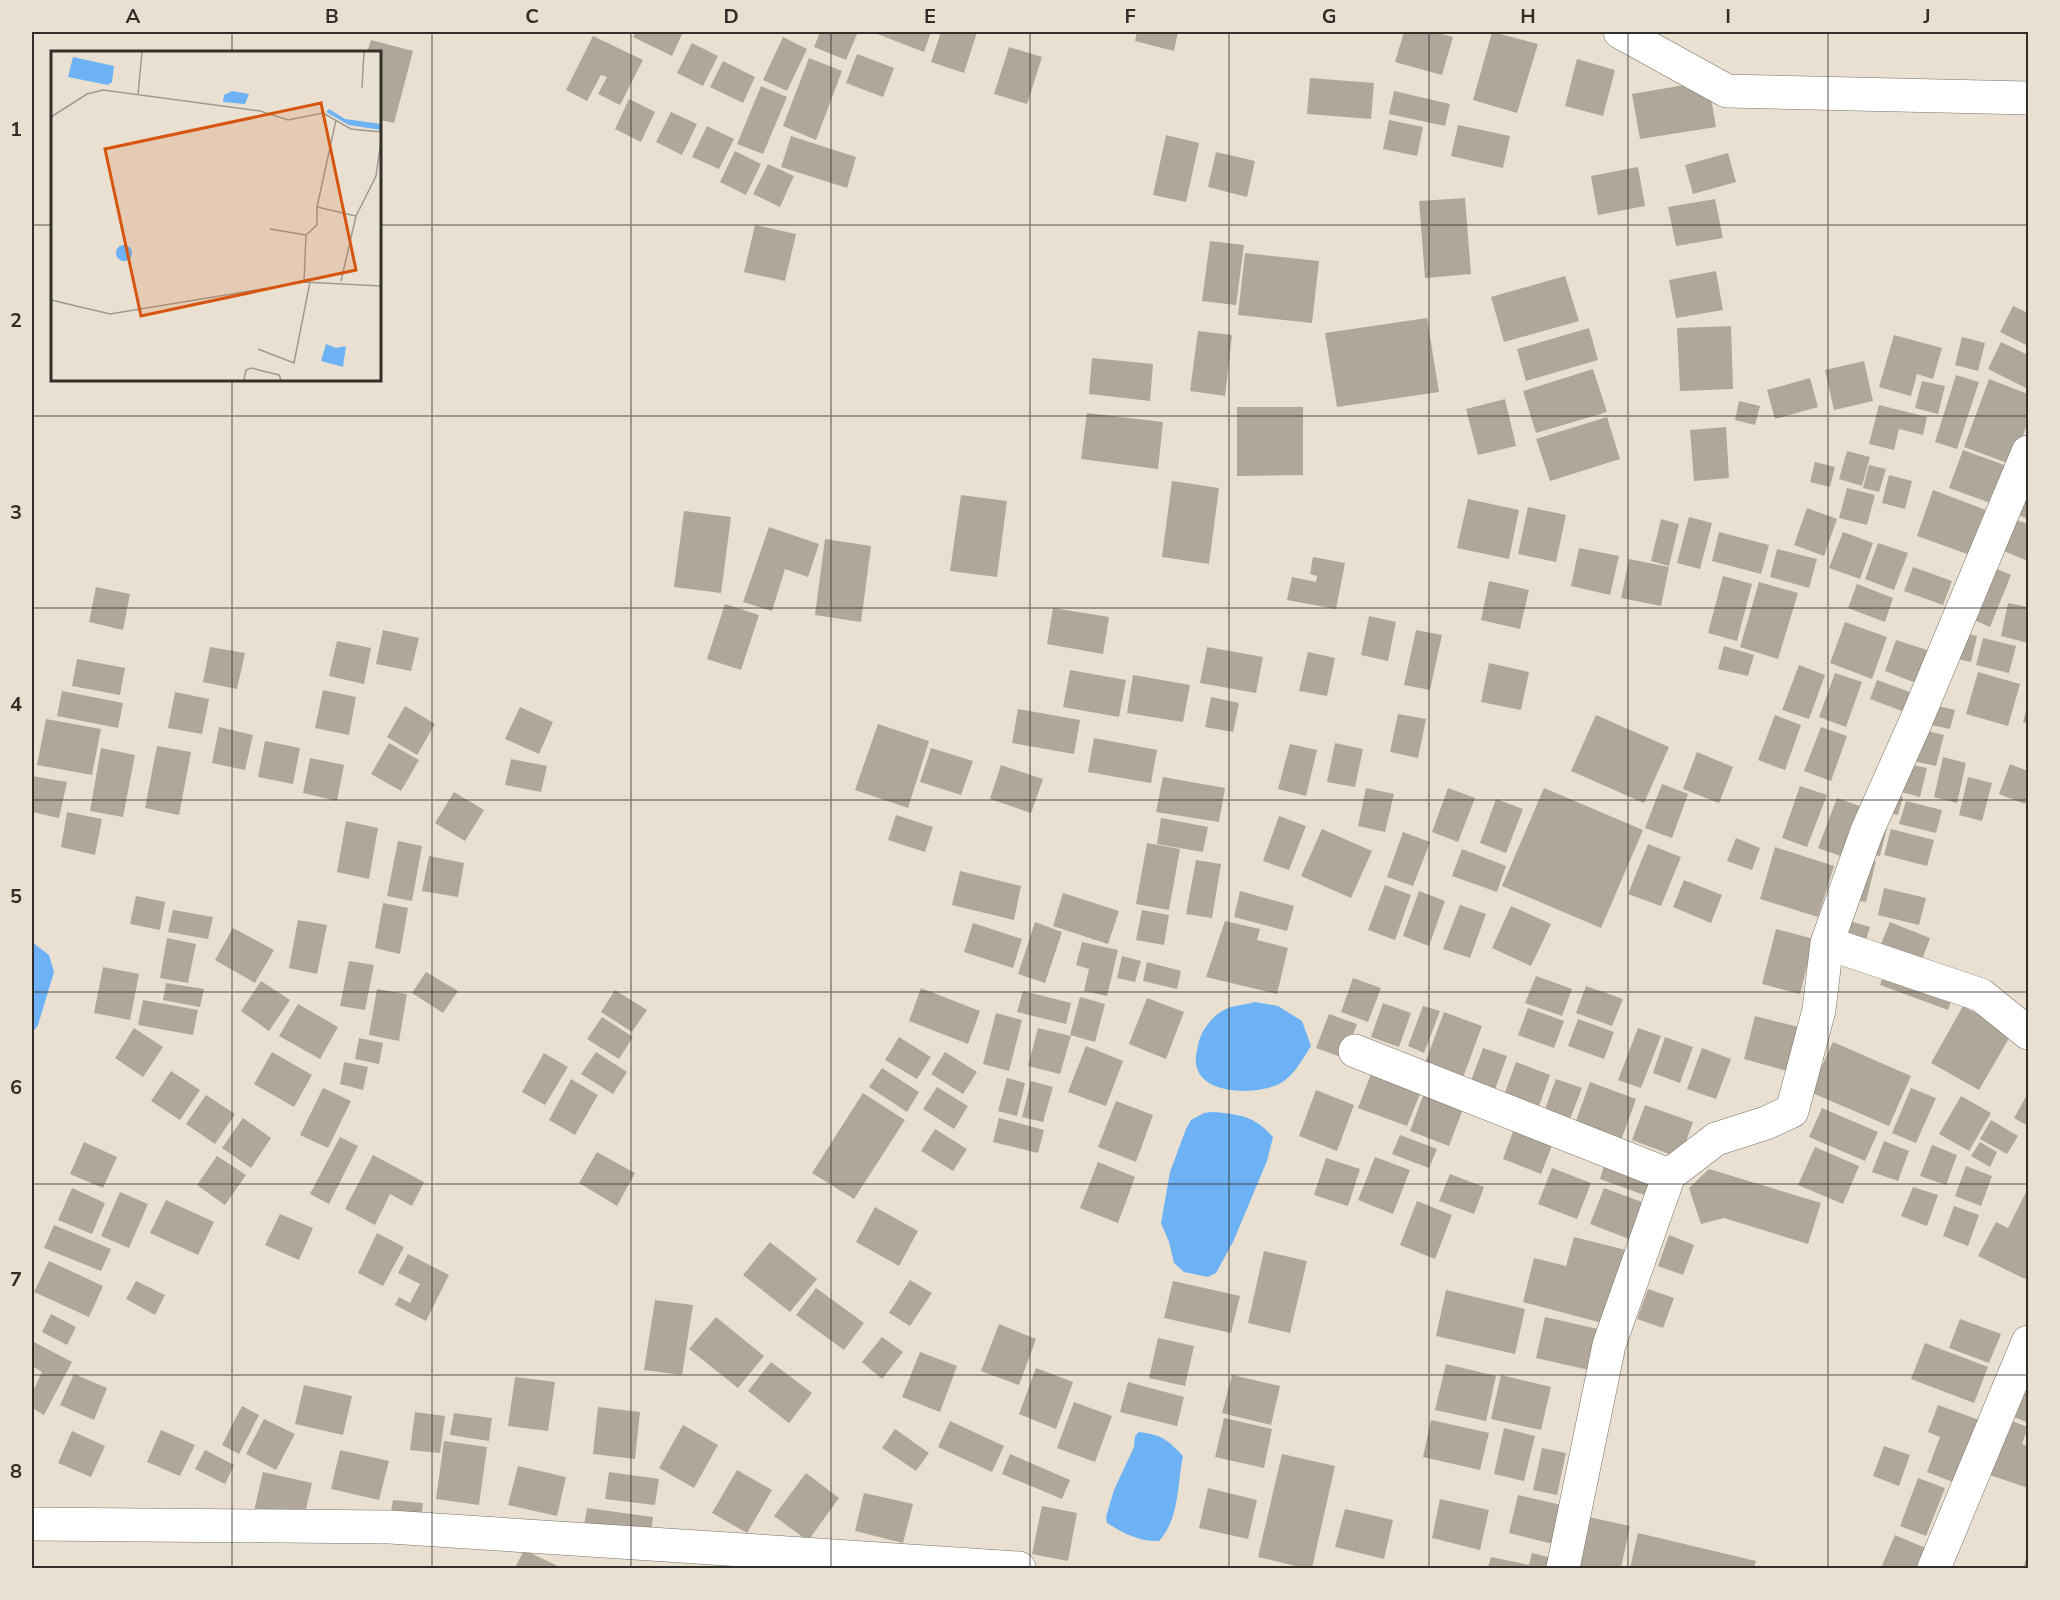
<svg xmlns="http://www.w3.org/2000/svg" width="2060" height="1600" font-family="'Nunito Sans',sans-serif">
	<rect width="100%" height="100%" fill="#e9e0d2"/>
	<path fill="#6cb2f5" d="M32,942L49,955L54,972L38,1025L32,1033Z
		M1255,1002L1278,1006L1302,1021L1311,1046C1302,1060 1294,1076 1279,1084C1258,1095 1199,1096 1196,1063C1195,1058 1197,1051 1198,1045C1201,1031 1211,1017 1224,1010C1233,1005 1246,1005 1255,1002Z
		M1212,1112C1239,1114 1255,1116 1273,1137L1267,1161L1233,1242L1216,1273L1208,1277L1184,1272L1174,1263L1169,1242L1161,1223L1170,1172L1186,1129L1191,1120L1204,1113Z
		M1139,1432C1162,1435 1167,1439 1183,1456C1177,1484 1180,1518 1159,1541C1140,1542 1123,1533 1107,1523L1106,1517L1114,1490L1134,1447L1135,1436Z"/>
	<path fill="#afa79a" d="M636,32H683L672,56L633,37Z
		M820,32H858L846,60L814,47Z
		M872,32H931L924,52Z
		M941,32H977L964,73L931,62Z
		M1137,32H1178L1174,51L1135,41Z
		M1404,32H1435L1453,37L1442,75L1395,62Z
		M1492,32L1538,44L1517,113L1473,100Z
		M593,36L643,60L620,105L598,94L607,77L601,75L587,101L566,90Z
		M783,37L807,49L787,91L763,80Z
		M371,40L413,51L394,123L380,120V52H367Z
		M692,43L718,56L703,86L677,73Z
		M1009,47L1042,57L1027,104L994,94Z
		M857,54L894,68L883,97L846,83Z
		M809,58L842,71L816,140L783,126Z
		M1577,59L1615,70L1603,116L1565,106Z
		M723,61L755,77L743,103L710,87Z
		M1310,78L1374,83L1371,119L1307,114Z
		M1708,81L1716,127L1640,139L1632,94Z
		M761,86L787,97L763,154L737,144Z
		M1394,91L1450,104L1445,126L1389,114Z
		M629,99L655,112L641,142L615,129Z
		M671,112L697,124L682,155L656,142Z
		M1389,120L1423,127L1417,156L1383,149Z
		M1458,125L1510,136L1503,168L1451,156Z
		M707,126L734,139L719,169L692,157Z
		M1166,135L1199,143L1186,202L1153,195Z
		M791,136L856,157L847,188L781,167Z
		M735,151L761,164L746,195L720,182Z
		M1216,152L1255,161L1247,197L1208,187Z
		M1728,153L1736,182L1693,194L1685,165Z
		M768,164L794,176L780,207L753,194Z
		M1638,167L1645,206L1598,215L1591,176Z
		M1465,198L1471,274L1425,278L1419,201Z
		M1715,199L1723,238L1676,246L1668,207Z
		M755,225L796,234L785,281L744,272Z
		M1210,241L1244,245L1236,305L1202,301Z
		M1245,253L1319,261L1312,323L1238,315Z
		M1716,271L1723,310L1676,318L1669,280Z
		M1565,276L1579,321L1504,342L1491,297Z
		M2013,306L2028,313V346L2000,332Z
		M1427,318L1439,392L1337,407L1325,333Z
		M1731,326L1733,389L1680,391L1677,328Z
		M1589,328L1598,360L1526,381L1517,349Z
		M1198,331L1232,335L1225,396L1190,391Z
		M1894,335L1942,348L1933,379L1917,374L1911,396L1879,387Z
		M1962,337L1985,343L1978,371L1955,365Z
		M2001,342L2028,355V389L1988,369Z
		M1092,358L1153,364L1150,401L1089,394Z
		M1864,361L1873,401L1834,410L1825,370Z
		M1593,369L1607,412L1536,433L1523,391Z
		M1956,375L1979,382L1957,449L1935,442Z
		M1810,378L1818,407L1775,419L1767,390Z
		M1989,379L2028,394V421L2013,465L1964,447Z
		M1922,381L1945,386L1938,414L1915,408Z
		M1505,399L1516,446L1478,455L1466,409Z
		M1739,401L1760,406L1755,425L1735,420Z
		M1879,405L1927,417L1923,435L1899,429L1894,450L1869,444Z
		M1237,407H1303V475L1237,476Z
		M1087,413L1163,422L1158,469L1081,459Z
		M1607,417L1620,459L1550,481L1536,439Z
		M1726,427L1729,478L1694,481L1690,430Z
		M1963,450L2007,466L1993,504L1949,488Z
		M1847,451L1870,457L1862,486L1839,479Z
		M1815,462L1835,467L1830,487L1810,482Z
		M1869,465L1886,469L1879,492L1863,488Z
		M1889,475L1912,481L1905,509L1882,503Z
		M2028,475V519L2011,512Z
		M1172,481L1219,488L1209,564L1162,557Z
		M1847,488L1875,495L1867,525L1839,518Z
		M1933,490L1986,510L1970,555L1917,536Z
		M961,495L1007,501L997,577L950,571Z
		M1468,499L1519,510L1509,559L1457,548Z
		M1528,507L1566,515L1556,562L1518,554Z
		M1807,508L1837,519L1824,556L1794,545Z
		M684,511L731,517L721,593L674,587Z
		M1689,517L1712,523L1700,569L1677,563Z
		M1661,519L1679,524L1669,566L1651,561Z
		M2013,519L2028,524V561L2001,550Z
		M769,527L819,544L808,577L785,569L772,611L743,602Z
		M1719,532L1769,545L1761,574L1712,561Z
		M1843,532L1873,543L1860,579L1829,568Z
		M825,539L871,546L861,622L815,615Z
		M1878,543L1908,553L1894,590L1865,579Z
		M1579,548L1619,556L1610,595L1571,586Z
		M1777,549L1817,559L1809,588L1770,577Z
		M1313,557L1345,563L1336,609L1287,600L1292,577L1316,582L1317,576L1310,574Z
		M1629,559L1669,567L1661,606L1621,598Z
		M1986,564L2011,575L1990,627L1965,616Z
		M1913,567L1952,581L1943,605L1904,591Z
		M1723,576L1752,584L1737,641L1708,633Z
		M1489,581L1529,590L1520,629L1481,620Z
		M1759,582L1798,593L1778,659L1740,647Z
		M1857,584L1893,598L1885,622L1848,608Z
		M96,587L130,594L123,630L89,622Z
		M2008,603L2028,607V643L2001,636Z
		M725,604L759,615L741,670L707,659Z
		M1053,608L1109,617L1103,654L1047,644Z
		M1369,616L1396,622L1388,661L1361,655Z
		M1845,622L1887,637L1872,679L1830,663Z
		M1944,628L1977,636L1971,662L1938,655Z
		M383,630L419,638L411,671L376,664Z
		M1416,630L1442,635L1430,690L1404,685Z
		M1983,638L2016,646L2009,673L1976,665Z
		M1896,640L1927,650L1916,683L1885,671Z
		M337,641L371,648L364,684L329,676Z
		M1724,646L1754,655L1748,676L1718,669Z
		M210,647L245,653L237,689L203,682Z
		M1207,647L1263,657L1256,693L1200,683Z
		M1308,652L1335,658L1327,696L1299,691Z
		M77,659L125,668L120,695L72,686Z
		M1489,663L1529,672L1521,710L1481,702Z
		M1799,665L1825,675L1809,719L1782,710Z
		M1070,670L1126,680L1119,717L1063,707Z
		M1978,672L2020,684L2008,726L1966,714Z
		M1835,673L1862,682L1846,727L1819,717Z
		M1133,675L1190,685L1183,722L1127,713Z
		M1877,680L1910,692L1902,711L1870,699Z
		M323,690L356,697L349,735L315,728Z
		M62,691L123,703L118,728L57,716Z
		M175,692L209,699L202,734L168,728Z
		M1211,697L1239,703L1233,732L1205,727Z
		M2028,703V724L2023,722Z
		M1930,704L1955,710L1950,729L1926,724Z
		M405,706L435,724L417,755L387,737Z
		M520,707L553,722L539,754L505,739Z
		M1018,709L1080,720L1074,754L1012,743Z
		M1398,714L1426,719L1418,758L1390,752Z
		M1596,715L1669,747L1644,803L1571,771Z
		M1775,715L1801,725L1785,770L1758,760Z
		M46,719L101,729L92,775L37,765Z
		M878,724L929,741L908,808L855,790Z
		M219,727L253,735L245,770L212,763Z
		M1821,727L1847,736L1831,781L1804,771Z
		M1915,728L1944,735L1936,766L1908,760Z
		M1094,738L1157,750L1151,783L1088,772Z
		M265,741L300,748L293,784L258,777Z
		M389,743L419,760L401,791L371,774Z
		M1335,743L1363,749L1355,787L1327,782Z
		M1290,744L1317,750L1306,796L1278,789Z
		M157,746L191,752L179,815L145,808Z
		M101,748L135,755L123,817L90,811Z
		M931,748L973,761L961,795L920,782Z
		M1697,752L1733,767L1719,803L1683,789Z
		M1943,757L1966,763L1957,803L1934,797Z
		M310,758L344,765L337,801L303,793Z
		M511,759L547,766L541,792L505,785Z
		M1900,762L1927,768L1920,797L1894,790Z
		M2010,764L2028,771V793L2025,804L1999,794Z
		M1001,765L1043,779L1031,813L990,799Z
		M32,776L67,782L59,818L32,812Z
		M1163,777L1225,788L1219,822L1156,812Z
		M1968,777L1992,783L1982,821L1959,815Z
		M1662,784L1688,794L1672,838L1645,828Z
		M1800,786L1827,795L1807,847L1782,838Z
		M1366,788L1394,794L1385,832L1358,826Z
		M1448,788L1475,798L1458,842L1432,832Z
		M1544,788L1643,830L1601,928L1502,886Z
		M454,792L484,810L465,841L435,823Z
		M1889,793L1903,797L1898,815L1884,812Z
		M1837,798L1865,808L1846,858L1818,848Z
		M1496,799L1523,809L1506,853L1480,843Z
		M1906,801L1942,810L1936,833L1899,824Z
		M67,812L102,819L95,855L61,847Z
		M896,815L933,827L925,852L888,840Z
		M1279,816L1306,826L1289,870L1263,861Z
		M1161,818L1208,827L1203,852L1157,844Z
		M346,821L378,828L369,879L337,872Z
		M1872,825L1887,828L1880,856L1865,853Z
		M1322,829L1372,851L1351,898L1301,876Z
		M1891,829L1934,840L1927,866L1884,855Z
		M1403,832L1430,842L1413,886L1387,877Z
		M1736,838L1760,848L1752,870L1727,861Z
		M398,841L422,846L412,901L387,896Z
		M1147,843L1180,849L1169,910L1136,904Z
		M1648,844L1681,857L1661,906L1628,894Z
		M1775,847L1834,866L1818,917L1760,899Z
		M1462,849L1506,866L1497,892L1452,876Z
		M429,856L464,863L458,897L422,891Z
		M1858,858L1876,861L1866,902L1848,899Z
		M1196,860L1221,864L1212,918L1186,914Z
		M960,871L1021,886L1014,920L952,905Z
		M1684,880L1722,895L1711,923L1673,907Z
		M1385,885L1411,895L1395,940L1368,930Z
		M1884,888L1926,898L1919,925L1878,915Z
		M1240,891L1294,906L1287,931L1234,917Z
		M1419,891L1445,901L1429,946L1403,936Z
		M1063,893L1119,911L1108,944L1053,926Z
		M136,896L165,902L160,930L130,924Z
		M383,903L408,908L400,954L375,948Z
		M1460,905L1486,914L1470,958L1443,949Z
		M1511,906L1551,924L1531,966L1492,948Z
		M173,910L213,917L208,939L168,932Z
		M1142,910L1169,915L1164,945L1136,940Z
		M1843,919L1870,927L1863,950L1837,942Z
		M298,920L327,925L317,974L289,968Z
		M1225,921L1260,929L1257,940L1288,948L1277,994L1206,977Z
		M1035,922L1062,932L1045,983L1018,974Z
		M1890,922L1930,938L1922,960L1881,944Z
		M973,923L1022,939L1013,968L964,952Z
		M233,928L274,950L255,983L215,960Z
		M1776,929L1814,939L1800,994L1762,984Z
		M167,938L196,944L188,983L160,978Z
		M1082,942L1118,950L1107,996L1084,991L1089,969L1076,965Z
		M1891,954L1959,979L1948,1010L1880,985Z
		M1122,956L1141,961L1135,982L1117,978Z
		M349,961L374,965L365,1010L340,1006Z
		M1147,962L1181,971L1177,989L1143,981Z
		M103,967L139,974L130,1020L94,1013Z
		M426,972L458,991L443,1013L412,993Z
		M1536,976L1572,989L1562,1016L1525,1003Z
		M1353,978L1381,988L1368,1022L1341,1012Z
		M261,981L290,1000L269,1031L241,1011Z
		M166,983L204,989L200,1007L163,1000Z
		M1586,986L1623,999L1612,1026L1576,1013Z
		M921,988L980,1011L968,1044L909,1021Z
		M377,989L407,994L399,1041L369,1035Z
		M615,990L647,1010L632,1032L601,1012Z
		M1023,991L1071,1003L1066,1024L1017,1012Z
		M1080,997L1105,1004L1095,1042L1070,1035Z
		M1147,998L1184,1012L1166,1059L1129,1044Z
		M143,1000L198,1010L193,1035L138,1025Z
		M1383,1003L1411,1013L1399,1047L1371,1037Z
		M298,1004L338,1027L320,1059L279,1036Z
		M1423,1006L1440,1011L1424,1053L1408,1046Z
		M1963,1006L2012,1033L1979,1090L1931,1063Z
		M1528,1008L1564,1021L1554,1048L1518,1035Z
		M1444,1012L1482,1026L1461,1083L1423,1069Z
		M996,1013L1022,1020L1009,1071L983,1064Z
		M1329,1014L1357,1024L1344,1058L1316,1048Z
		M1755,1016L1802,1028L1791,1072L1744,1059Z
		M602,1017L633,1037L619,1059L587,1039Z
		M1578,1019L1614,1032L1604,1059L1568,1046Z
		M134,1028L163,1047L143,1077L115,1058Z
		M1038,1028L1071,1036L1060,1074L1028,1066Z
		M1638,1028L1661,1036L1641,1088L1618,1080Z
		M899,1037L931,1057L917,1079L885,1060Z
		M1665,1037L1693,1047L1680,1083L1653,1073Z
		M359,1038L383,1043L379,1064L355,1059Z
		M1833,1042L1911,1076L1889,1126L1810,1092Z
		M1086,1046L1123,1061L1106,1106L1068,1092Z
		M1483,1048L1507,1056L1492,1098L1468,1089Z
		M1702,1048L1731,1059L1716,1099L1687,1089Z
		M272,1052L312,1075L294,1107L254,1084Z
		M596,1052L627,1072L613,1094L581,1074Z
		M945,1052L977,1072L963,1094L931,1074Z
		M544,1053L568,1067L545,1105L522,1092Z
		M344,1062L368,1067L363,1090L340,1084Z
		M1516,1062L1550,1075L1536,1115L1501,1103Z
		M1374,1066L1424,1084L1407,1126L1358,1108Z
		M882,1068L919,1092L907,1112L869,1087Z
		M171,1071L200,1090L180,1120L151,1101Z
		M1007,1078L1025,1083L1017,1116L998,1111Z
		M571,1079L598,1095L575,1135L549,1120Z
		M1556,1079L1582,1088L1570,1119L1545,1109Z
		M1031,1081L1053,1087L1043,1122L1022,1117Z
		M1590,1082L1636,1099L1619,1146L1573,1129Z
		M1427,1085L1466,1101L1449,1146L1410,1131Z
		M937,1087L968,1106L954,1129L923,1109Z
		M323,1088L351,1101L328,1148L300,1135Z
		M1911,1088L1936,1098L1916,1143L1892,1133Z
		M1316,1090L1354,1105L1337,1151L1299,1136Z
		M863,1093L905,1120L854,1199L812,1173Z
		M2028,1093V1126L2014,1118Z
		M206,1095L235,1114L215,1144L186,1124Z
		M1961,1096L1991,1113L1969,1151L1939,1134Z
		M1116,1101L1153,1115L1136,1162L1098,1147Z
		M1645,1105L1693,1122L1680,1158L1632,1140Z
		M1822,1108L1878,1132L1865,1161L1809,1137Z
		M243,1118L271,1138L251,1168L222,1148Z
		M999,1118L1044,1130L1038,1153L993,1142Z
		M1991,1120L2018,1136L2007,1154L1980,1139Z
		M1516,1123L1555,1138L1541,1174L1503,1159Z
		M935,1129L967,1149L953,1171L921,1151Z
		M1400,1135L1437,1149L1429,1168L1392,1154Z
		M340,1137L358,1146L329,1204L310,1194Z
		M1884,1141L1909,1151L1898,1181L1872,1172Z
		M84,1142L117,1157L103,1188L70,1174Z
		M1980,1142L1997,1152L1990,1167L1971,1156Z
		M1932,1145L1957,1155L1946,1185L1920,1176Z
		M1815,1147L1859,1166L1843,1204L1798,1185Z
		M597,1152L635,1173L617,1206L579,1183Z
		M373,1155L424,1182L412,1206L390,1194L375,1225L345,1209Z
		M217,1156L246,1175L225,1205L197,1185Z
		M1375,1157L1410,1170L1393,1214L1358,1200Z
		M1607,1157L1654,1176L1647,1196L1600,1179Z
		M1326,1158L1360,1169L1348,1206L1314,1195Z
		M1098,1162L1135,1177L1118,1223L1080,1208Z
		M1966,1166L1992,1176L1981,1206L1955,1196Z
		M1552,1168L1591,1183L1577,1219L1538,1204Z
		M1709,1169L1821,1203L1808,1244L1724,1218L1701,1224L1689,1188Z
		M1450,1174L1484,1187L1474,1214L1439,1201Z
		M1913,1187L1938,1195L1927,1226L1901,1216Z
		M72,1188L105,1203L92,1234L58,1220Z
		M1604,1188L1642,1202L1629,1239L1590,1224Z
		M2028,1188V1272L2025,1279L1978,1256L1996,1222L2008,1228Z
		M120,1192L148,1204L129,1248L101,1236Z
		M166,1200L214,1222L198,1255L150,1233Z
		M1417,1201L1452,1215L1435,1259L1400,1245Z
		M1954,1206L1979,1215L1968,1246L1943,1236Z
		M875,1207L918,1231L899,1266L856,1242Z
		M280,1214L313,1228L299,1260L265,1245Z
		M54,1225L111,1249L101,1271L44,1248Z
		M377,1233L404,1247L383,1286L358,1273Z
		M1669,1235L1694,1245L1683,1275L1658,1266Z
		M1574,1237L1626,1250L1606,1324L1523,1302L1534,1258L1566,1266Z
		M770,1242L817,1279L790,1312L743,1275Z
		M1264,1251L1307,1261L1290,1333L1248,1323Z
		M408,1254L449,1275L426,1321L395,1305L399,1297L410,1303L420,1284L398,1273Z
		M49,1261L103,1286L89,1317L34,1292Z
		M910,1280L932,1293L910,1326L889,1313Z
		M136,1281L165,1295L155,1315L126,1299Z
		M1173,1281L1240,1296L1231,1333L1164,1318Z
		M816,1288L864,1323L844,1350L796,1315Z
		M1648,1289L1674,1298L1663,1328L1637,1319Z
		M1446,1290L1525,1309L1515,1354L1436,1336Z
		M655,1300L693,1305L682,1375L644,1370Z
		M51,1314L76,1327L67,1345L42,1332Z
		M716,1317L764,1356L738,1388L689,1349Z
		M1545,1317L1598,1329L1589,1370L1536,1358Z
		M1960,1319L2001,1334L1989,1363L1949,1348Z
		M999,1324L1036,1339L1019,1385L981,1371Z
		M882,1337L903,1352L882,1379L862,1362Z
		M1158,1338L1194,1346L1185,1386L1149,1378Z
		M32,1341L72,1362L44,1415L32,1408V1393L42,1372L32,1366Z
		M1925,1343L1988,1367L1974,1403L1911,1379Z
		M920,1352L957,1366L940,1412L902,1397Z
		M2028,1356V1423L2005,1413Z
		M771,1362L812,1393L789,1423L748,1391Z
		M1446,1364L1496,1376L1486,1421L1435,1410Z
		M1036,1368L1073,1382L1056,1429L1019,1414Z
		M74,1374L107,1388L94,1420L60,1405Z
		M1232,1375L1280,1386L1271,1425L1222,1413Z
		M1501,1375L1551,1387L1541,1430L1491,1419Z
		M515,1377L555,1382L548,1431L508,1426Z
		M1128,1382L1184,1397L1177,1426L1120,1412Z
		M304,1385L352,1396L343,1435L295,1424Z
		M1074,1402L1112,1416L1095,1462L1057,1448Z
		M1938,1405L1982,1421L1958,1484L1927,1472L1940,1437L1928,1432Z
		M242,1406L259,1415L239,1454L222,1445Z
		M598,1407L640,1412L635,1459L593,1454Z
		M415,1412L445,1416L440,1453L410,1450Z
		M454,1413L492,1418L489,1441L450,1435Z
		M1224,1418L1272,1429L1264,1468L1215,1457Z
		M264,1419L295,1434L276,1470L246,1454Z
		M2006,1419L2028,1427L2022,1444L2028,1446V1488L1987,1474Z
		M1431,1420L1489,1433L1480,1470L1423,1457Z
		M950,1421L1004,1446L992,1472L938,1447Z
		M683,1425L718,1445L694,1488L659,1468Z
		M1504,1428L1535,1436L1524,1481L1494,1474Z
		M895,1429L929,1453L916,1471L882,1448Z
		M161,1430L195,1445L180,1476L147,1462Z
		M72,1431L105,1446L91,1477L58,1463Z
		M444,1441L487,1447L479,1505L436,1499Z
		M1884,1446L1910,1455L1899,1486L1873,1476Z
		M1542,1448L1566,1453L1557,1495L1533,1490Z
		M205,1450L234,1465L225,1484L195,1469Z
		M340,1450L389,1461L379,1500L331,1489Z
		M1010,1454L1070,1480L1062,1499L1002,1474Z
		M1282,1454L1335,1466L1312,1568H1304L1258,1557Z
		M518,1466L566,1477L557,1516L508,1505Z
		M737,1470L772,1490L747,1533L712,1513Z
		M263,1472L312,1483L303,1522L254,1511Z
		M609,1472L659,1479L655,1505L605,1499Z
		M806,1473L839,1498L808,1541L774,1516Z
		M1918,1478L1945,1488L1926,1536L1900,1526Z
		M1208,1488L1257,1500L1248,1539L1199,1528Z
		M864,1493L913,1504L903,1543L855,1531Z
		M1518,1495L1566,1506L1557,1545L1509,1533Z
		M1440,1499L1489,1510L1480,1550L1432,1538Z
		M393,1500L423,1503L421,1522L390,1517Z
		M1042,1506L1077,1513L1068,1561L1032,1554Z
		M587,1508L653,1517L650,1541L583,1532Z
		M1345,1509L1393,1520L1384,1559L1335,1547Z
		M1584,1516L1630,1526L1621,1568H1573Z
		M1638,1533L1756,1561L1754,1568H1630Z
		M1895,1535L1928,1549L1920,1568H1881Z
		M524,1550L560,1567L559,1568H515Z
		M1532,1553L1560,1560L1558,1568H1488L1491,1557L1529,1565Z
		M2028,1553V1568H2023Z"/>
	<g fill="none" stroke-linecap="round" stroke-linejoin="round">
		<g stroke="#7a7266" stroke-width="34">
			<path id="minor" d="M2028,452L1916,721L1867,831L1827,943L1981,995L2028,1033
				M1355,1051L1669,1175
				M1563,1568L1609,1345L1669,1175L1716,1139L1766,1123L1792,1111L1819,1010L1827,943
				M1934,1568L2028,1342"/>
		</g>
		<g stroke="#7a7266" stroke-width="34">
			<path id="tertiary" d="M1620,32L1727,91L2028,98
				M32,1524L390,1527L1019,1568"/>
		</g>
		<use href="#minor" stroke="#fff" stroke-width="33"/>
		<use href="#tertiary" stroke="#fff" stroke-width="33"/>
	</g>
	<path fill="none" stroke="#322f2a" stroke-width="1.5" stroke-opacity="0.55" d="M232,32V52M432,32V1568M631,32V1568M831,32V1568M1030,32V1568M1229,32V1568M1429,32V1568M1628,32V1568M1828,32V1568M32,225H52M380,225H2028M232,380V1568M32,416H2028M32,608H2028M32,800H2028M32,992H2028M32,1184H2028M32,1375H2028"/>
	<g transform="translate(51 51)">
		<rect width="330" height="330" fill="#e9e0d2"/>
		<path d="M22,6L63,15L61,31L57,34L17,26ZM181,40L198,43L194,53L172,51L173,44ZM278,58L294,68L330,73V79L298,74L275,61ZM65 202a8 8 0 1 1 16 0a8 8 0 1 1-16 0ZM275,293L285,297L295,295L292,316L270,310Z" fill="#6cb2f5"/>
		<path fill="none" stroke="#a0998f" stroke-width="1.5" d="M311,37L313,1M87,44L91,1M0,66L36,43L52,39L209,60L237,69L272,62L300,78L330,81M285,69L266,156L305,165L290,230M305,165L325,125L330,90M219,178L255,184M253,231L255,184L266,174V156M0,249L59,263L253,231L330,235M207,298L243,312L259,231M193,329L195,319L200,317L228,324L230,329"/>
		<path fill="#d6550f" fill-opacity="0.15" stroke="#d6550f" stroke-width="3" d="M270,52L305,219L90,265L54,98Z"/>
		<rect width="330" height="330" fill="none" stroke="#322f2a" stroke-width="3"/>
	</g>
	<rect width="2060" height="1600" fill="none" stroke="#e9e0d2" stroke-width="66"/>
	<rect x="33" y="33" width="1994" height="1534" fill="none" stroke="#322f2a" stroke-width="2"/>
	<g font-size="20" text-anchor="middle" font-weight="bold" fill="#322f2a">
		<text x="133" y="23">A</text>
		<text x="332" y="23">B</text>
		<text x="532" y="23">C</text>
		<text x="731" y="23">D</text>
		<text x="930" y="23">E</text>
		<text x="1130" y="23">F</text>
		<text x="1329" y="23">G</text>
		<text x="1528" y="23">H</text>
		<text x="1728" y="23">I</text>
		<text x="1927" y="23">J</text>
		<text x="16" y="136">1</text>
		<text x="16" y="327">2</text>
		<text x="16" y="519">3</text>
		<text x="16" y="711">4</text>
		<text x="16" y="903">5</text>
		<text x="16" y="1094">6</text>
		<text x="16" y="1286">7</text>
		<text x="16" y="1478">8</text>
	</g>
</svg>
